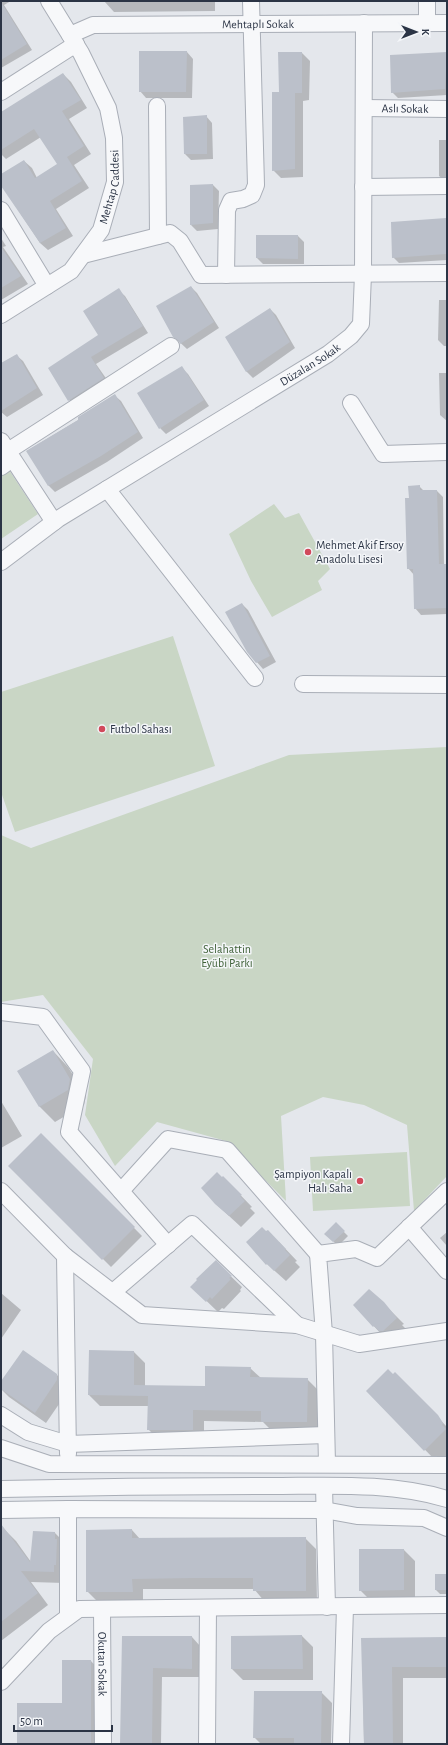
<svg xmlns="http://www.w3.org/2000/svg" width="448" height="1745" font-family="'Alegreya Sans',sans-serif">
	<rect width="100%" height="100%" fill="#e4e7ec"/>
	<path fill="#c9d6c5" d="M9,470L38,514L1,539V476Z
		M274,504L285,518L299,513L330,569L318,581L322,590L272,617L251,581L229,534Z
		M173,636L215,766L15,832L1,792V692Z
		M447,747V1176L414,1211L407,1125L364,1105L323,1097L281,1116L286,1201L226,1141L157,1122L115,1166L85,1115L93,1059L43,995L1,1002V835L31,848L289,755Z
		M407,1152L410,1206L313,1211L310,1157Z"/>
	<path fill="#0003" fill-rule="evenodd" d="M1,1H11L4,5L32,50L1,68Z
		M104,1H215V11L114,12Z
		M187,52L193,59L192,98H146L140,91Z
		M279,53H302L310,61L309,100L303,101V177L281,178L273,170L280,93Z
		M446,53L447,95L398,98L392,92Z
		M63,74L71,82L87,108L69,119L91,154L74,165L89,188L56,209L73,236L48,250L40,243L1,184V175L24,161L32,168L37,178L58,164L41,137L6,159L1,154V113Z
		M206,116L212,123L213,159L191,160L185,154Z
		M439,140H447V182L439,176Z
		M213,185L219,191L218,229L197,231L191,225Z
		M446,219L447,221V260L399,263L393,257Z
		M298,236L304,242V264H263L257,258Z
		M1,238L6,246L3,247L28,284L1,300Z
		M191,287L197,293L219,328L187,349L173,336Z
		M118,290L125,296L148,333L96,364L110,384L75,406L69,400L100,335Z
		M439,300H447V346H444L438,340Z
		M270,309L276,315L295,348L253,378L246,371Z
		M16,355L23,361L43,395L7,417L1,412V364Z
		M182,368L188,374L209,406L166,434L160,428Z
		M439,373H447V421L440,415Z
		M114,395L121,401L143,438L107,462L55,492L49,486L27,451L80,419Z
		M419,486L424,491H437L443,497L444,565H447V614L421,615L415,608L414,575L408,568L410,499Z
		M242,604L248,610L276,662L263,669L248,652Z
		M53,1051L68,1067L86,1096L84,1105L55,1122L40,1107L19,1071Z
		M1,1101L22,1136L1,1148Z
		M41,1134L142,1236L111,1267L10,1166Z
		M223,1177L252,1207L250,1208L255,1213L241,1227L216,1204Z
		M336,1224L348,1236L338,1246L326,1234Z
		M447,1232V1246L440,1238Z
		M247,1242H279L297,1261L295,1262L300,1267L286,1281L267,1264Z
		M216,1262L242,1287L240,1290L241,1291L224,1309L222,1308L218,1312L192,1287Z
		M1,1293L21,1310L1,1339Z
		M383,1303L404,1324L402,1325L407,1330L385,1338L354,1305Z
		M134,1352L145,1363V1386L206,1387L250,1368L261,1378L307,1379L318,1390V1433L273,1432L263,1422L204,1421V1441L159,1440L148,1429L149,1406H100L89,1395Z
		M57,1375L68,1386V1391L46,1423L9,1397L1,1389V1383Z
		M367,1391L416,1394L447,1427V1456L439,1464Z
		M5,1530L16,1541L31,1562L55,1533L66,1544L64,1583L31,1582L48,1605L1,1641V1533Z
		M132,1530L140,1539L305,1538L316,1549L317,1601L265,1602L254,1589H143V1602H98L87,1591Z
		M404,1550L415,1561V1601H371L360,1590Z
		M447,1575V1594H440L436,1590Z
		M302,1636L313,1647V1680H243L232,1669Z
		M123,1637H192L200,1646V1677H162L161,1744H121Z
		M447,1638V1744H364L362,1639ZM403,1678H446L447,1743H403Z
		M63,1661H91L102,1673L103,1744H18L63,1704Z
		M321,1692L332,1703L331,1744H261L254,1737Z"/>
	<path fill="#bbc0ca" d="M1,2L27,44L1,60Z
		M139,51H187L186,92H139Z
		M278,52H302V93H295V169L272,171V92H279Z
		M447,52L445,89L391,93L390,55Z
		M63,73L81,100L62,111L84,146L67,157L82,181L50,201L66,228L40,243L1,186V174L24,160L35,178L57,164L34,129L1,150V112Z
		M207,115V154H184L183,117Z
		M213,184V223L190,225V185Z
		M446,218V254L392,258L391,222Z
		M256,235H298V259L256,258Z
		M1,247L21,276L1,288Z
		M191,286L214,322L180,344L179,341L173,337L156,306Z
		M119,288L143,326L91,357L104,378L68,401L48,368L98,335L83,311Z
		M270,308L290,342L246,372L225,337Z
		M17,354L37,388L1,411V363Z
		M182,366L204,400L159,429L137,393Z
		M115,394L138,432L101,456L48,486L26,451L78,420V417Z
		M420,485V490H437L439,564H447V608L414,609L413,569H407L405,498H409L408,486Z
		M242,603L270,656L256,663L247,652L225,612Z
		M53,1050L70,1079L68,1090L39,1107L17,1071Z
		M41,1133L135,1227L102,1260L8,1166Z
		M217,1172L222,1177L223,1176L242,1195L240,1196L245,1201L229,1216L215,1204L201,1188Z
		M336,1222L345,1231L333,1242L324,1234Z
		M262,1227L266,1231L268,1230L286,1249L285,1250L290,1255L274,1271L267,1264L266,1265L246,1242Z
		M216,1260L232,1276L229,1278L231,1279L212,1299L210,1297L206,1302L190,1287L197,1280L196,1279Z
		M369,1289L384,1302L397,1318L383,1331H379L374,1326L373,1327L353,1305Z
		M23,1350L57,1374V1380L35,1413L1,1389V1381Z
		M89,1350L134,1351V1385L205,1386V1366L251,1367L250,1377L308,1378L307,1422H261V1411L193,1410V1430H147L148,1396L88,1395Z
		M388,1369L393,1374L395,1372L438,1415L443,1423L442,1425L446,1429L424,1451L366,1391Z
		M1,1524L30,1562L33,1531L55,1532V1539H57L56,1565H54V1572L21,1571L38,1593L1,1622Z
		M132,1529V1538L306,1537V1591H253V1578H192L132,1579L133,1592H86V1530Z
		M359,1549H404V1590L359,1591Z
		M435,1574H447V1590H435Z
		M302,1635L303,1669H231V1636Z
		M122,1636H192V1669L153,1668L152,1744H120Z
		M447,1637V1667H392L393,1744H364L361,1638Z
		M62,1660H91V1744H17V1703H62Z
		M254,1691H322L321,1743H294V1738H253Z"/>
	<g fill="none" stroke-linecap="round" stroke-linejoin="round">
		<g stroke="#a9aeb7" stroke-width="18">
			<g id="minor">
				<path d="M427,1V23"/>
				<path id="s1" d="M70,35L93,25L447,23"/>
				<path d="M1,92L76,44"/>
				<path d="M157,106L158,236"/>
				<path id="s2" d="M364,108L447,109"/>
				<path d="M363,187L447,186"/>
				<path d="M1,210L47,286"/>
				<path d="M83,255L170,233L180,241L201,275L447,273"/>
				<path d="M226,275L227,210L231,201L243,199L252,195L256,185L251,1"/>
				<path id="s3" d="M1,315L71,271L101,230L115,182L114,138L108,108L81,53L49,1"/>
				<path d="M351,403L383,454L447,452"/>
				<path d="M1,441L54,522"/>
				<path d="M8,451L171,346"/>
				<path d="M1,467L12,459"/>
				<path d="M107,489L255,678"/>
				<path id="s4" d="M1,562L58,519L328,354L351,336L361,324L363,274L364,23"/>
				<path d="M303,684L447,685"/>
				<path d="M1,1012L43,1017L82,1071L69,1132L168,1245"/>
				<path d="M1,1191L65,1256L142,1315L297,1325L359,1344L447,1331"/>
				<path d="M121,1191L168,1139L227,1150L318,1254"/>
				<path d="M409,1227L447,1271"/>
				<path d="M65,1256L68,1454"/>
				<path d="M113,1292L192,1224L297,1325"/>
				<path d="M1,1415L28,1432L68,1444L326,1435"/>
				<path d="M1,1448L49,1464L447,1465"/>
				<path d="M327,1464L324,1334L318,1254L356,1249L377,1258L447,1191"/>
				<path d="M324,1486L327,1607"/>
				<path d="M1,1489C91,1487 180,1486 270,1486C329,1486 390,1482 447,1499"/>
				<path d="M1,1510L68,1509"/>
				<path id="s5" d="M102,1609L103,1744"/>
				<path d="M68,1616V1509L324,1510L357,1516L424,1518L447,1528"/>
				<path d="M1,1682L49,1631L79,1609L447,1605"/>
				<path d="M207,1744L208,1608"/>
				<path d="M341,1744L345,1607"/>
			</g>
		</g>
		<use href="#minor" stroke="#f7f8fa" stroke-width="16"/>
	</g>
	<g fill="#d1495b" stroke="#f4f6f9" stroke-width="1.5">
		<circle cx="308" cy="552" r="4"/>
		<circle cx="102" cy="729" r="4"/>
		<circle cx="360" cy="1181" r="4"/>
	</g>
	<g text-anchor="middle" dominant-baseline="central" stroke-width="3" stroke-linejoin="round" paint-order="stroke">
		<g font-size="12" fill="#2b3445" stroke="#f4f6f9">
			<text stroke="none"><textPath href="#s1" startOffset="190">Mehtaplı Sokak</textPath></text>
			<text stroke="none"><textPath href="#s2" startOffset="41">Aslı Sokak</textPath></text>
			<text stroke="none"><textPath href="#s3" startOffset="178">Mehtap Caddesi</textPath></text>
			<text stroke="none"><textPath href="#s4" startOffset="367">Düzalan Sokak</textPath></text>
			<text stroke="none"><textPath href="#s5" startOffset="55">Okutan Sokak</textPath></text>
		</g>
		<g font-size="12" fill="#2b3445" stroke="#f4f6f9" text-anchor="start">
			<text x="316" y="545">Mehmet Akif Ersoy<tspan x="316" dy="14">Anadolu Lisesi</tspan></text>
			<text x="110" y="729">Futbol Sahası</text>
			<text x="352" y="1174" text-anchor="end">Şampiyon Kapalı<tspan x="352" dy="14">Halı Saha</tspan></text>
		</g>
		<g font-size="12" fill="#3f6138" stroke="#f4f6f9">
			<text x="227" y="949">Selahattin<tspan x="227" dy="14">Eyübi Parkı</tspan></text>
		</g>
	</g>
	<rect width="448" height="1745" fill="none" stroke="#2b3445" stroke-width="4"/>
	<g transform="translate(416 32) rotate(90)" stroke="#f4f6f9" stroke-width="3" paint-order="stroke">
	<path d="M0-3L7 15L0 10L-7 15Z" fill="#2b3445"/>
	<text y="-6" font-size="11" font-weight="bold" text-anchor="middle" fill="#2b3445">K</text>
	</g>
	<path d="M14 1725v6h98v-6" fill="none" stroke="#2b3445" stroke-width="2"/>
	<text x="20" y="1725" font-size="12" fill="#2b3445" stroke="#f4f6f9" stroke-width="3" paint-order="stroke">50 m</text>
</svg>
